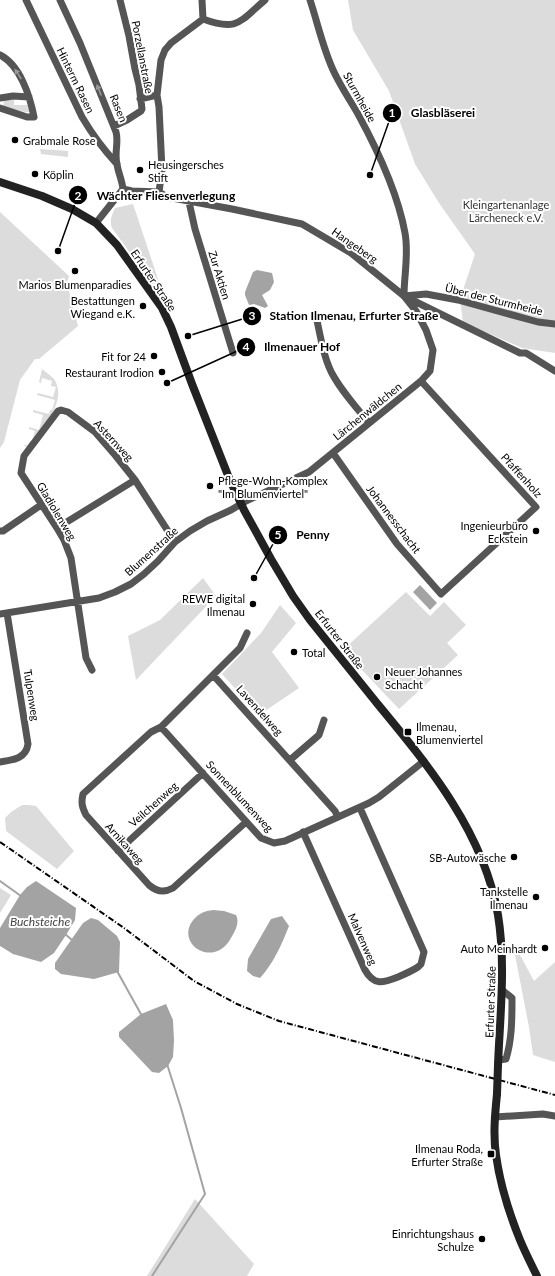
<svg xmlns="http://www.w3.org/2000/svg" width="555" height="1276" font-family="Lato,sans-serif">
	<rect width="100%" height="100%" fill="#fff"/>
	<path fill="#dcdcdc" d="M348,0H555V353L522,348L463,322L460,299L475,254L439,203L415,164L389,91L353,30Z
		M4,99L14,100V105H29L31,112H25L3,107Z
		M40,149L68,151V157L41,154Z
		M133,204L160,285L162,297L112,228C109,220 112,215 115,208Z
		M0,212L69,276L67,283L78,326L39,359H35L20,380L4,442L0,448Z
		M42,369C46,372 51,376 54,379C69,401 40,431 28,447L24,446L25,445H28L30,441H32L35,431L29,429V427L39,430L43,415L33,412V410L49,414L50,410H52L55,400L37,395L38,393L53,397L56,387L51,386L52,381L42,378L41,383L39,382Z
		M203,578L216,596L136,680L128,636L160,620Z
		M406,592L430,616L444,602L466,625L447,643L458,655L399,709L343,650Z
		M280,605L296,623L272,652L299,688L259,715L222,674L261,633Z
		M22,805H29L36,806L74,851L57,869L6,831L5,818L11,812Z
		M0,888L11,895L0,913Z
		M515,955H520L534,981L555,962V1062L533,1055L529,1027Z
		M195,1199L254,1264L247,1276H147Z"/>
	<path fill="#a3a3a3" d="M257,270L272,273L274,282L270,290L262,295L268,306L265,308L254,304L249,305L245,295V292L253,272Z
		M420,585L437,603L430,610L413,592Z
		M36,881L76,908L75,920L66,935L54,953L41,962L13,954L0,946V928L20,895L27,887Z
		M213,910L224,911L236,915C240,923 235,931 231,938C213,971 171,941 196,917C202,912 206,911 213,910Z
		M282,916L289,926C282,944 273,964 260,978L253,976L247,971L248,959L271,919Z
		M91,918L98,920L117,936L120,942L119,972L94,979L61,974L55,969V963L83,923Z
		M166,1004L173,1020L174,1041L173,1057L168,1066L159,1073L152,1072L119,1037V1032L141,1014Z"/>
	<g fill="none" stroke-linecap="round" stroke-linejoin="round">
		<path stroke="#a3a3a3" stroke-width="2" d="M0,881L21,896
			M65,934L72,940
			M117,971L142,1016
			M152,1276L205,1194L181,1108L167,1064"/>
		<path stroke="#555" stroke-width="7" d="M26,0L82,117C92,134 103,149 117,164
			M60,0L80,43L116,132C119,142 114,153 117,164C118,172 122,180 123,189L96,223
			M202,0L203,19
			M310,0C318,24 323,49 334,72C341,87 350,100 358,114C377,149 398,194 405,233C409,254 404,275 404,296
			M203,19C238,32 240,21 265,0
			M0,55C20,65 30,96 34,117H27L0,108
			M0,98L13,96L29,97
			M140,99L157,95
			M114,126L127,120L141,111L142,109L139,85L135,69L129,36L120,0
			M123,189L132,191L159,192L167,197L232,209L302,224L351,253L404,296L520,353H526L555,371
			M159,192L162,170L159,107L157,95L161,60L165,50L171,43L203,19
			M189,202L195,229L233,353
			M404,296L426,294L458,300L538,322L555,324
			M316,316C320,333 322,351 329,367C336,385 357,408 369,423
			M333,453L397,544L441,594L536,507L421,381
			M57,528L135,480
			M0,531H3L41,505
			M0,614L99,598L115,592L131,584L144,574L158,561L175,542L190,531L207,521L231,510L246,501L309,472L421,381L430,371L433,350L426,330L416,311L404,296
			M92,670L86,658L71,558L64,540L57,528L21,473L24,456L58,411L61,410L68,412L95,432L115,455L135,480L175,542
			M213,675L335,811L338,817
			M161,727L261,838L274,843L285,841L369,803L379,797L424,761
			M290,760L319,735L324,720
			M0,762C12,760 26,759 28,744L7,613
			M246,822L173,888C164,893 157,892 149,885L86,815C82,807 81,803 83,794L151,732L161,727L240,648L247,633
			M303,832L365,970C374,986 383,983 398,977C405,974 412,971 418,967L421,964L424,952L360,808
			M118,851L203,773
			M499,1060L506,1059C512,1039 512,1019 512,998L502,990
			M495,1117L543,1114L555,1116"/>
		<path stroke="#222" stroke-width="8" d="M0,182L42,196L72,209L96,223L117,245L162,308L171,327L192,384L229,478L244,510L271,559L293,596L310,620C332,647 354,675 376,702C428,765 484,832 498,915C506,964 500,1015 498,1065
			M497,1094C495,1114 493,1135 496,1155C500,1184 509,1213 520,1240C525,1252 531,1264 537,1276"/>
		<path stroke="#000" stroke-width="2" stroke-dasharray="6 2 1 2" stroke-linecap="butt" d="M0,842L124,928L194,981L237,1004L279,1021L555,1095"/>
		<path stroke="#222" stroke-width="8" d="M497,1094L498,1065"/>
	</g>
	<defs><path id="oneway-solid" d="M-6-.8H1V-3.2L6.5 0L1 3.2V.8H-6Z"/></defs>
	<g fill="#999">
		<use href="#oneway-solid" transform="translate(18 74) rotate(-123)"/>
		<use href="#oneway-solid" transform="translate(99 90) rotate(-112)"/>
	</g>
	<g fill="#000" stroke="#fff" stroke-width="1.5">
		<circle cx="15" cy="140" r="4"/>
		<circle cx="140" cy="170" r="4"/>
		<circle cx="35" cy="174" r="4"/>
		<circle cx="75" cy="271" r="4"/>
		<circle cx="143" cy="306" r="4"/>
		<circle cx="154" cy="356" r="4"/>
		<circle cx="162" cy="372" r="4"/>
		<circle cx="210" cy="486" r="4"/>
		<circle cx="536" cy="531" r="4"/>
		<circle cx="253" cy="604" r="4"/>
		<circle cx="294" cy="652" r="4"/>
		<circle cx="377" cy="677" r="4"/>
		<rect x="404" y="728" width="8" height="8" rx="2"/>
		<circle cx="514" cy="857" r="4"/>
		<circle cx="536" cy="897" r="4"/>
		<circle cx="545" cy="948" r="4"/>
		<rect x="487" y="1150" width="8" height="8" rx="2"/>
		<circle cx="482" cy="1239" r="4"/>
	</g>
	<g text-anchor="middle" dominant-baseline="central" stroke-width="4" stroke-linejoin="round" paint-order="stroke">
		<g font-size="11" fill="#000" stroke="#fff">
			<text transform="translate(143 57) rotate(79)">Porzellanstraße</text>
			<text transform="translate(76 80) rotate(64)">Hinterm Rasen</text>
			<text transform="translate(360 97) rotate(61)">Sturmheide</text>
			<text transform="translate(119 108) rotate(68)">Rasen</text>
			<text transform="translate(355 245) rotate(35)">Hangeberg</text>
			<text transform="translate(220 275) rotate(73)">Zur Aktien</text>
			<text transform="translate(154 280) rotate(56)">Erfurter Straße</text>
			<text transform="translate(494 299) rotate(14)">Über der Sturmheide</text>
			<text transform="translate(367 411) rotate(-39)">Lärchenwäldchen</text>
			<text transform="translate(114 440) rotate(47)">Asternweg</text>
			<text transform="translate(522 475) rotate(48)">Pfaffenholz</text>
			<text transform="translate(57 511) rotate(59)">Gladiolenweg</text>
			<text transform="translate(394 519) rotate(53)">Johannesschacht</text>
			<text transform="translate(151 551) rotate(-42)">Blumenstraße</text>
			<text transform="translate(340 639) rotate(52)">Erfurter Straße</text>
			<text transform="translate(32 695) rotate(81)">Tulpenweg</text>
			<text transform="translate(260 710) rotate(48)">Lavendelweg</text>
			<text transform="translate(240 796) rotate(47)">Sonnenblumenweg</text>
			<text transform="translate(153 804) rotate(-42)">Veilchenweg</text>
			<text transform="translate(125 843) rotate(48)">Arnikaweg</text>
			<text transform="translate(363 939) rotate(66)">Malvenweg</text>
			<text transform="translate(490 1002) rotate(-88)">Erfurter Straße</text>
		</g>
		<g font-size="11" fill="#000" stroke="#fff" text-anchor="end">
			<text x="23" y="140" text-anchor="start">Grabmale Rose</text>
			<text x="148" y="164" text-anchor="start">Heusingersches<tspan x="148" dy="13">Stift</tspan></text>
			<text x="43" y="174" text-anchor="start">Köplin</text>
			<text x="75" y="284" text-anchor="middle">Marios Blumenparadies</text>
			<text x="135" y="300">Bestattungen<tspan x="135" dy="13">Wiegand e.K.</tspan></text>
			<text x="146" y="356">Fit for 24</text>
			<text x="154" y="372">Restaurant Irodion</text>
			<text x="218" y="480" text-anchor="start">Pflege-Wohn-Komplex<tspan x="218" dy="13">"Im Blumenviertel"</tspan></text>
			<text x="528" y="525">Ingenieurbüro<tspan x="528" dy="13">Eckstein</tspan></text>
			<text x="245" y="598">REWE digital<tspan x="245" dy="13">Ilmenau</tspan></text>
			<text x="302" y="652" text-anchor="start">Total</text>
			<text x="385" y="671" text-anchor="start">Neuer Johannes<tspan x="385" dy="13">Schacht</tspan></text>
			<text x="416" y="726" text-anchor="start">Ilmenau,<tspan x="416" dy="13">Blumenviertel</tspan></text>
			<text x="506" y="857">SB-Autowäsche</text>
			<text x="528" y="891">Tankstelle<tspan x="528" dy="13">Ilmenau</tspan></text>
			<text x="537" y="948">Auto Meinhardt</text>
			<text x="483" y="1148">Ilmenau Roda,<tspan x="483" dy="13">Erfurter Straße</tspan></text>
			<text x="474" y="1233">Einrichtungshaus<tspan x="474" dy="13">Schulze</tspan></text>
		</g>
		<g font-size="11" fill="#333" stroke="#fff">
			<text x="506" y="204">Kleingartenanlage<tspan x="506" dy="13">Lärcheneck e.V.</tspan></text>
		</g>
		<g font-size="12" font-style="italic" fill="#444" stroke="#fff">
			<text x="40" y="921">Buchsteiche</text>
		</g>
	</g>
	<path fill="none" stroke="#000" stroke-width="1.5" d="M370 175L392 113M58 251L78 195M188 336L252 316M167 383L246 347M254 578L278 535"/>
	<g fill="#000" stroke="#fff" stroke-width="1.5">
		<circle cx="370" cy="175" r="4"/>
		<circle cx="58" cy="251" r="4"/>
		<circle cx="188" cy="336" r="4"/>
		<circle cx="167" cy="383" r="4"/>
		<circle cx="254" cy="578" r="4"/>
		<circle cx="392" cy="113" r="10"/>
		<circle cx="78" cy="195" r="10"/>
		<circle cx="252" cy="316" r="10"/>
		<circle cx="246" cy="347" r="10"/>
		<circle cx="278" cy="535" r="10"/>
	</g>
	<g font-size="12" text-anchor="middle" font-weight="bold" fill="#fff">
		<text x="392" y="117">1</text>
		<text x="78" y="200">2</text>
		<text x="252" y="320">3</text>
		<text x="246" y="351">4</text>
		<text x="278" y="539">5</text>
	</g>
	<g font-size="12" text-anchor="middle" font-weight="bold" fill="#000" stroke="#fff" stroke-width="4" stroke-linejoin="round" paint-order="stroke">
		<text x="443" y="117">Glasbläserei</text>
		<text x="166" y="200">Wächter Fliesenverlegung</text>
		<text x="354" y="320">Station Ilmenau, Erfurter Straße</text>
		<text x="302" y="351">Ilmenauer Hof</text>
		<text x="313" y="539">Penny</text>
	</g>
</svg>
